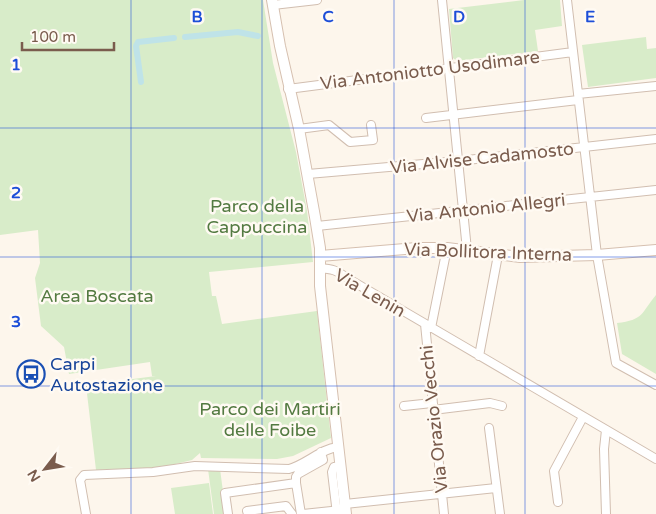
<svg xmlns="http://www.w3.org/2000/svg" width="656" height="514" font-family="'Varela Round',sans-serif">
	<rect width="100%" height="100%" fill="#fdf6ec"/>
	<path fill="#d8ecc9" d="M0,0H263L273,63L296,152L307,211L313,262L209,272L212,296H216L222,324L317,311L331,438L293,456L277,459L201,458L200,453L192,460L159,468L96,470L86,385L156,376H152L150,362L69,374L64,347L41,326L35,278L40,263L38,230L0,235Z
		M524,0H560L562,26L535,30L538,51L457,61L453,58L449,9Z
		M646,37L647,49L656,48V78L588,87L582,45Z
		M656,295V374L622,354L617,323C644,320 641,313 656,295Z
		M208,469H220L226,514H214Z
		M209,483L213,514H175L171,488Z"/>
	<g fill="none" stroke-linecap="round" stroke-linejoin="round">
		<path stroke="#bfe3e8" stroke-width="6" d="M185,37L238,32L258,36
			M141,82L136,46L138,42L174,38"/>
		<g stroke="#d1beb0" stroke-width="10">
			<path id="street" d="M442,0L467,250
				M567,0L597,255L616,363L656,385
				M273,5L317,0
				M288,89L573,52
				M578,94L656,86
				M426,118L578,100
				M299,129L329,125L350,142L373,140L371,125
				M308,174L458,161L656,139
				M317,226L656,190
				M319,268C333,269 336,270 347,278L656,459
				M425,324L444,514
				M431,328L447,248
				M479,356L498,255
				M404,406L432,403
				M433,410L490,403L502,406
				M489,428L500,514
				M296,483V477L298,474L323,460L321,452
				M558,502L554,471L583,417
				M345,504L496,488
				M86,514L80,480L84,475L153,472L195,466L289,469C307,464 320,449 338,447
				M228,514L225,493L296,483L301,514
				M248,514L247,511L286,506L292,514
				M303,514L341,510
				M337,514L332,472L334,467L341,466
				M606,514L604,449L606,430"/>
		</g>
		<g stroke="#d6c0b0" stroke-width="12">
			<path id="secondary" d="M272,0L280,46L299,129L315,217L320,248V286L346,514
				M320,256L417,248H447L520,257L597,255L656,250"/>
		</g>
		<use href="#street" stroke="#fff" stroke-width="8"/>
		<use href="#secondary" stroke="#fff" stroke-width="10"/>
	</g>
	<path fill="none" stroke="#1d4ed8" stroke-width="1" stroke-opacity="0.55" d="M131,0V514M262,0V514M394,0V514M525,0V514M0,128H656M0,257H656M0,386H656"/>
	<defs>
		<g id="bus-ring" transform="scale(1.4375)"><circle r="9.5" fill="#fffaf3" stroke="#1a4fb4" stroke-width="1.5"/><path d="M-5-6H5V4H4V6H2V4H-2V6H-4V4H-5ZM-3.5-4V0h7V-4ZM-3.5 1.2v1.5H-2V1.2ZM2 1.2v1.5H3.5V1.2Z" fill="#1a4fb4"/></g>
	</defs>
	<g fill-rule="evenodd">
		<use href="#bus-ring" x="31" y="374"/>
	</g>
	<g text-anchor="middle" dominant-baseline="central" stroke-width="5" stroke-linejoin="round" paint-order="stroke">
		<g font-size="18" fill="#7a5c4d" stroke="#fffaf3">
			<text transform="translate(430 70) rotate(-7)">Via Antoniotto Usodimare</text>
			<text transform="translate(482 158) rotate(-6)">Via Alvise Cadamosto</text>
			<text transform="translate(486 208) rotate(-6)">Via Antonio Allegri</text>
			<text transform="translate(488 252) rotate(2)">Via Bollitora Interna</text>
			<text transform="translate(370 293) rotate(30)">Via Lenin</text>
			<text transform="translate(434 419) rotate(-96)">Via Orazio Vecchi</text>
		</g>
		<g font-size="18" fill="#537a41" stroke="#fffaf3">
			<text x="257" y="206">Parco della<tspan x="257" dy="21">Cappuccina</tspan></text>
			<text x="97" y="296">Area Boscata</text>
			<text x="270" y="409">Parco dei Martiri<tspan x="270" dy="21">delle Foibe</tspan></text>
		</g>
		<g font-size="18" fill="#164399" stroke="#fffaf3" text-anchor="start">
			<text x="50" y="364">Carpi<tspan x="50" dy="21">Autostazione</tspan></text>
		</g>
	</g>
	<g font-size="16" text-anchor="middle" font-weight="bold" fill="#1d4ed8" stroke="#fffaf3" stroke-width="5" stroke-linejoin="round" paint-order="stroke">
		<text x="197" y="22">B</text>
		<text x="328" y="22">C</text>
		<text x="459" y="22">D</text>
		<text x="590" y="22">E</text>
		<text x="16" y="70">1</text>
		<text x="16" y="198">2</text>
		<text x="16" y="327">3</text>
	</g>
	<g transform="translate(45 469) rotate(239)" stroke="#fffaf3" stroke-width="4" paint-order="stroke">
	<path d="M0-4L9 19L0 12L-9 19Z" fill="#7a5c4d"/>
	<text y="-8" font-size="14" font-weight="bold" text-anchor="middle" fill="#7a5c4d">N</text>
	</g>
	<path d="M22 42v8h92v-8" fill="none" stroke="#7a5c4d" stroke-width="2.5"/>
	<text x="30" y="42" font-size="15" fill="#7a5c4d" stroke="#fffaf3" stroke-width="4" paint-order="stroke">100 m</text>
</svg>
